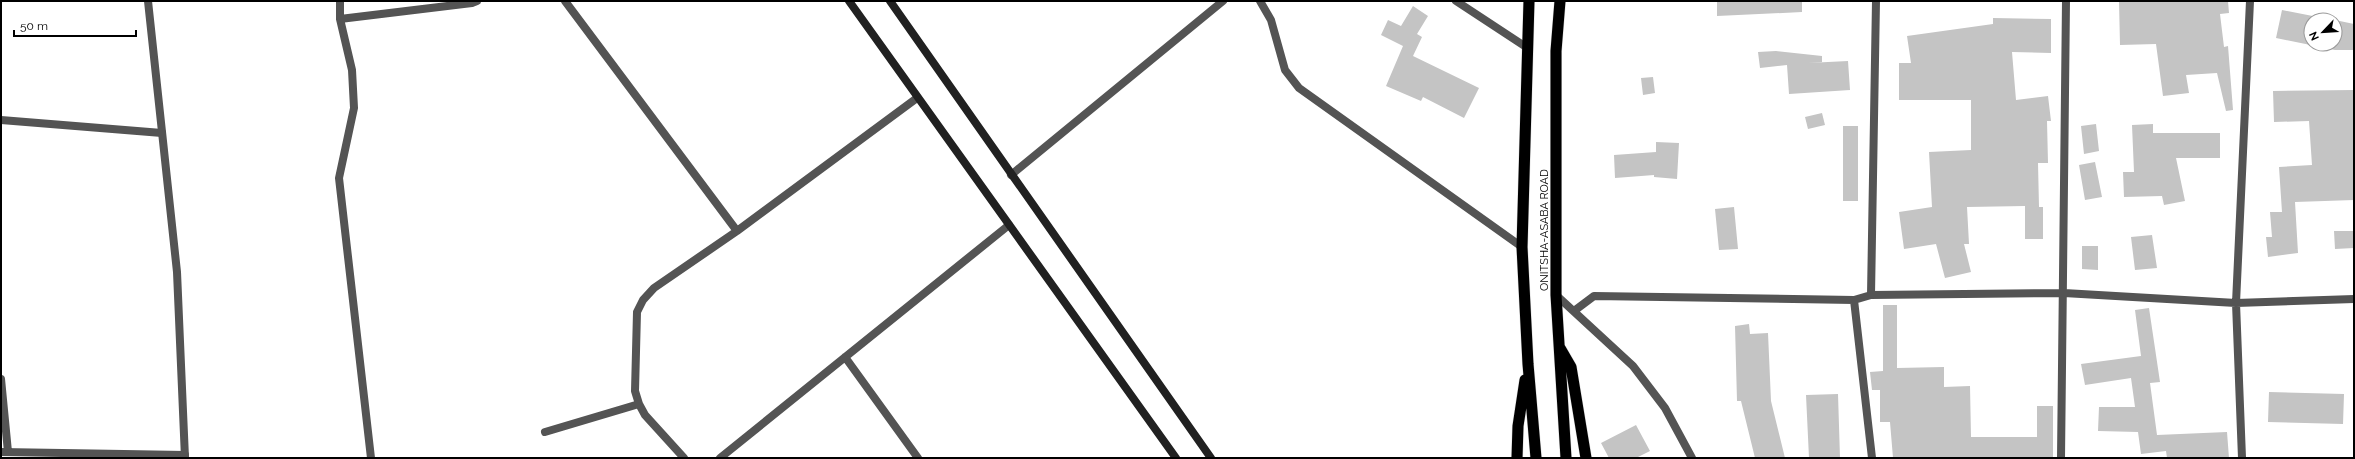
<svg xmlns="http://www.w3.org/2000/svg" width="2355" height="459" font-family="Raleway,sans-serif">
	<rect width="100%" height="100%" fill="#fff"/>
	<path fill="#c4c4c4" d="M1717,1H1802V12L1717,16Z
		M2119,1H2228L2229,13L2220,14L2224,47L2228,46L2233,110L2226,111L2217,73L2186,75L2189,93L2163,96L2156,44L2120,45Z
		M1413,6L1428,16L1417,34L1422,37L1413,56L1479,88L1464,118L1423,97L1421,101L1386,86L1403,46L1381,35L1388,20L1401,26Z
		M2282,10L2333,20H2311V44H2335V20L2354,24V50H2335L2276,38Z
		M1993,18L2051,19V53L2012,52L2016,100L2048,96L2051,121H2047L2048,163H2038L2039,207H2043V239H2025V206L1967,207L1969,244H1964L1971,272L1945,278L1936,244L1904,249L1899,212L1932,207L1929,152L1971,150V100H1899V63H1911L1907,36L1993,24Z
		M1776,51L1822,56V62L1808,63L1848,61L1850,90L1789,94L1787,65L1760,68L1758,52Z
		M1653,77L1655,93L1643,95L1641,78Z
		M2354,90V200L2295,202L2298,253L2268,257L2266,237H2272L2270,212H2282L2279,167L2312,165L2309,121L2274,122L2273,91Z
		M1822,113L1825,125L1808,129L1805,117Z
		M2096,124L2099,151L2084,154L2081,126Z
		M2153,124V133H2220V158H2176L2185,201L2164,205L2162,196L2124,197L2123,172H2134L2132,125Z
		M1843,126H1858V201H1843Z
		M1656,142L1679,143L1677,179L1654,177V175L1615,178L1614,155L1656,152Z
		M2095,162L2102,197L2085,200L2079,165Z
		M1734,207L1738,249L1719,250L1715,209Z
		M2334,231H2354V248L2335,249Z
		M2152,235L2157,268L2135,270L2131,237Z
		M2082,246H2098V270L2082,269Z
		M1883,305H1897V368L1944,367V387L1970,386L1971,437H2037V406H2053V458H1893L1890,422H1880V390H1872L1870,372L1883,371Z
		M2149,308L2160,382L2150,383L2157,435L2227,432L2229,458H2167L2166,451L2141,454L2138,432L2098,431L2099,407H2135L2131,378L2085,385L2081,364L2141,356L2135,310Z
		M1749,324L1750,334L1768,333L1771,401L1785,458H1755L1741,401H1737L1735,326Z
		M2269,392L2344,394L2343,424L2268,422Z
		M1838,394L1840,458H1809L1806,395Z
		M1636,425L1650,451L1636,458H1609L1601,443Z"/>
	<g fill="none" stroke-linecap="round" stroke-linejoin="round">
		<g stroke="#dbdbdb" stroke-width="12">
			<path id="trunk" d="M1529,1L1522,247L1528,364L1536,458
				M1560,1L1556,51V295L1566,458
				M1560,348L1571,367L1586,458
				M1517,458L1518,426L1525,380"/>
		</g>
		<path stroke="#545454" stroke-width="8" d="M1456,1L1526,47"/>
		<path stroke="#545454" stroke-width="8" d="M340,1V19L352,70L354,108L339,178L371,458
			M565,1L737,231
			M1260,1L1271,20L1285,70L1299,88L1522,247
			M340,19L472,3L477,1
			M1,120L162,133
			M1011,175L1223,1
			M1556,295L1633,366L1665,408L1692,458
			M1871,295L1876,1
			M1854,300L1872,458
			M1574,311L1594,296L1854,300L1871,295L2064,293L2236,303L2354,299
			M845,357L918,458
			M1,379L8,452
			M545,432L639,404
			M1,452L185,455
			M684,458L645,415L639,404L635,391L637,312L643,300L654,288L737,231L917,98
			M720,458L1009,225
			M2061,458L2066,1
			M2242,458L2236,303L2250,1"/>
		<path stroke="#545454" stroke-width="8" d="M148,1L177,272L185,458"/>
		<path stroke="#212121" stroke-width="8" d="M849,1L1176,458
			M890,1L1211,458"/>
		<use href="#trunk" stroke="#000" stroke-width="11"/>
	</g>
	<g text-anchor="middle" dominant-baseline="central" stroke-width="3.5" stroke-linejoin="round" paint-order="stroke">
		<g font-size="11" fill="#000" stroke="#fff">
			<text transform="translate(1544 230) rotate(-90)">ONITSHA-ASABA ROAD</text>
		</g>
	</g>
	<rect width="2355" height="459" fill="none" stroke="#000000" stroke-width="4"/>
	<g transform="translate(2323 32) rotate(245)"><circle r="19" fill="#ffffff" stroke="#999999"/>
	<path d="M0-3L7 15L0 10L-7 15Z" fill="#000000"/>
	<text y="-6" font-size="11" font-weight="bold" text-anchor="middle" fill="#000000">N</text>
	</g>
	<path d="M14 30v6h122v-6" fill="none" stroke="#000000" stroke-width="2"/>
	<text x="20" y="30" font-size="12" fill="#000000" stroke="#ffffff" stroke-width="3" paint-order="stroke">50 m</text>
</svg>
